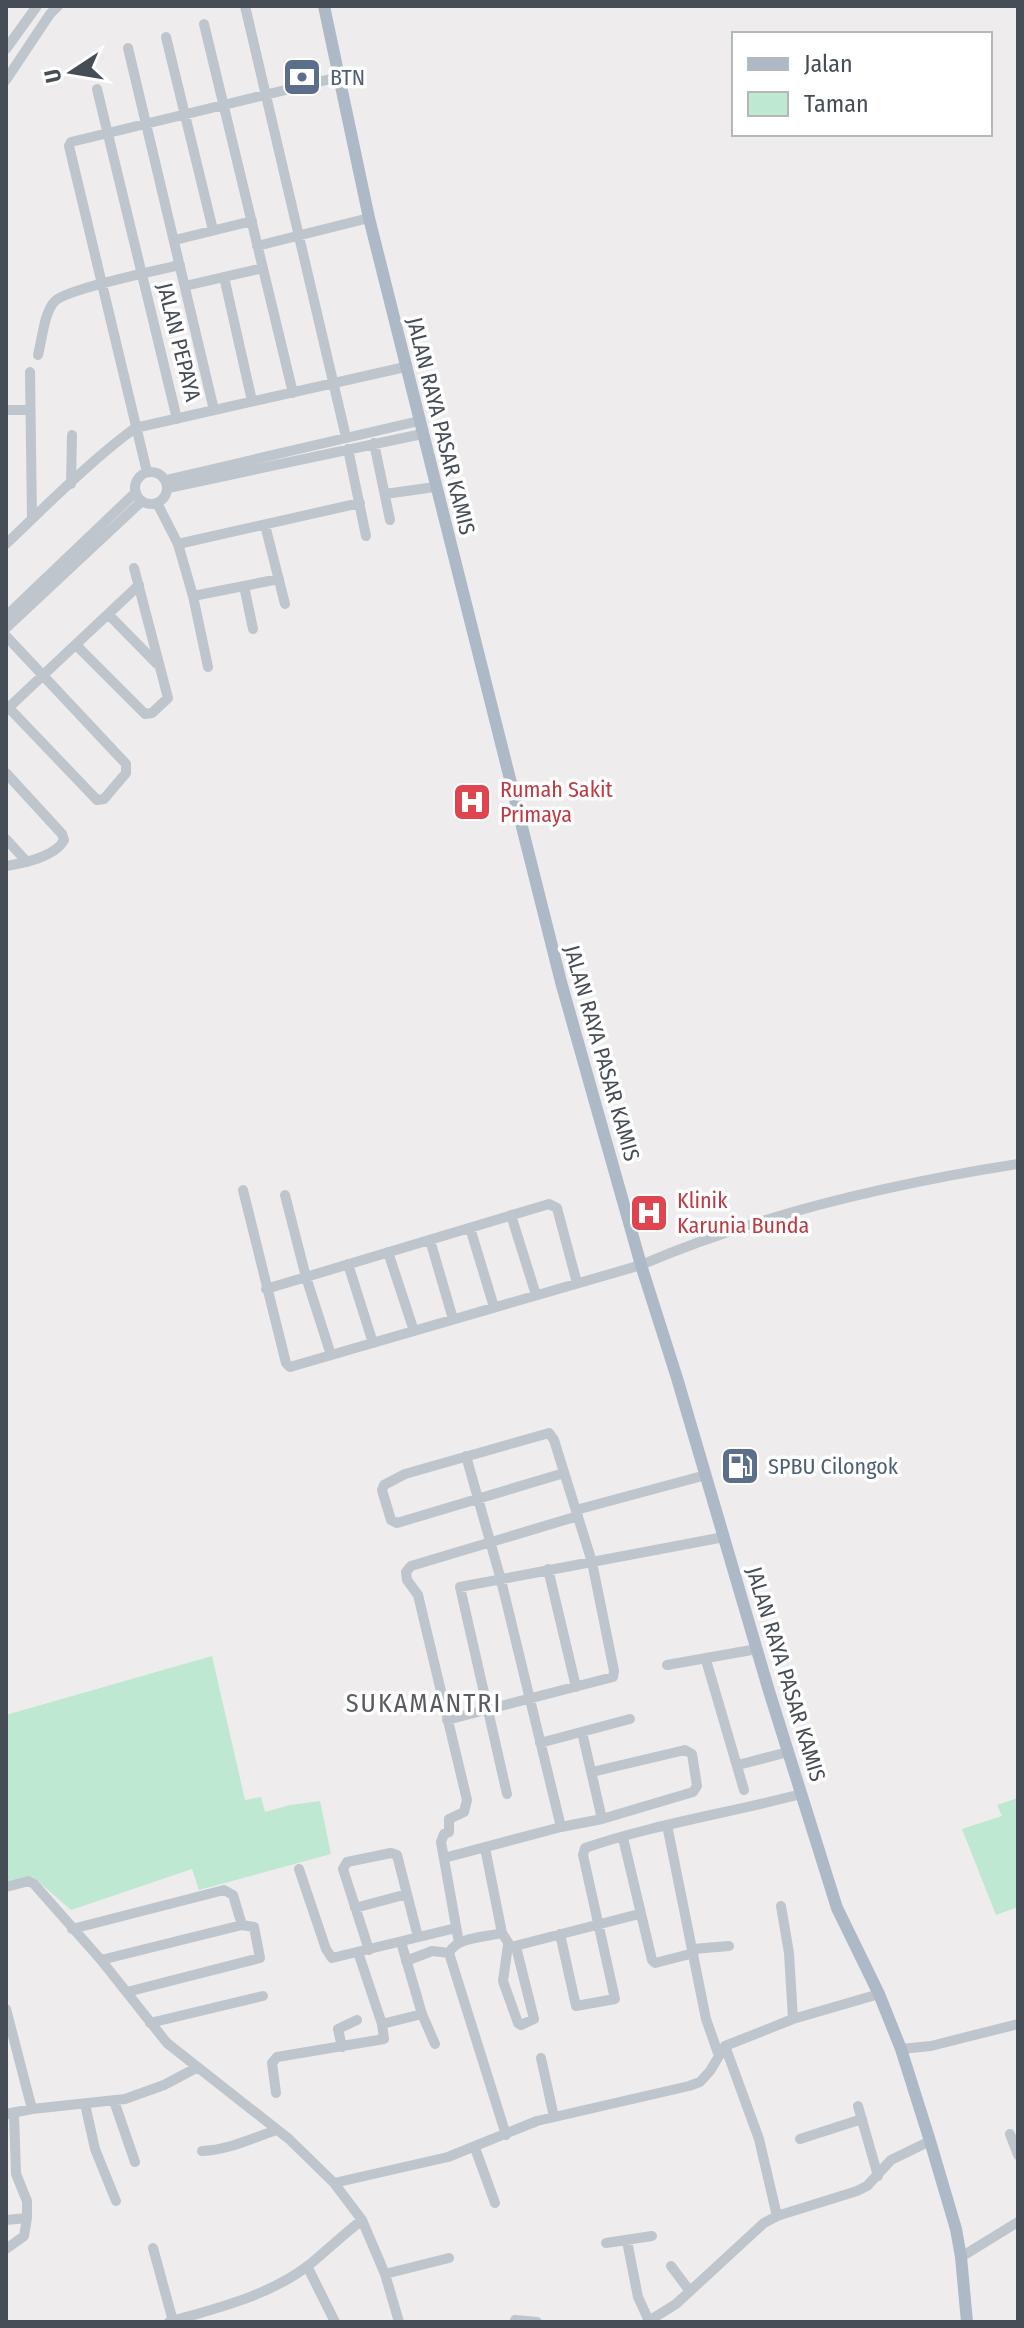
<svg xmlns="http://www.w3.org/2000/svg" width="1024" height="2328" font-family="'Fira Sans Condensed',sans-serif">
	<rect width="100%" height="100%" fill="#eeecec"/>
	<path fill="#bee8d2" d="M212,1656L245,1800L261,1797L265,1812L290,1805L320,1801L331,1854L199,1890L192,1869L71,1910L32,1876L6,1883V1715Z
		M1018,1798V1907L996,1915L962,1829L1002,1816L997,1805Z"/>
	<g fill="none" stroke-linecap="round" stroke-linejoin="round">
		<path stroke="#bec5cc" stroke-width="10" d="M245,6L346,437
			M204,24L293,393
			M166,37L213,230
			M128,48L214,410
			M6,49L37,6
			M6,80L50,14L58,6
			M97,89L177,419
			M175,240L252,221
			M257,246L369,218
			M224,277L252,401
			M185,286L263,268
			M38,355C42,340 44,312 55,301C67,289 158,270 180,265
			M30,372L32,519
			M6,410H30
			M374,443L390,520
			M348,449L366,536
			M135 488a16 16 0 1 1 32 0a16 16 0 1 1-32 0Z
			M147,472L69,146L71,142L339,77
			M166,480L419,421
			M71,484L72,435
			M168,488L422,434
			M385,494L435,487
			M157,503L178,544L193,596L208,667
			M265,525L285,604
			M6,544C48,504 89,462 135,428L405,367
			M178,544L360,503
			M244,586L253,629
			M193,596L279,579
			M108,614L157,664
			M6,616L136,492
			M6,628L142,501
			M6,636L126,764V773L104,799L97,800L9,708
			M76,645L145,714L152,713L168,698L134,568
			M6,710L139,585
			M6,773L62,834L64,840C55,857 24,863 6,866
			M6,839L27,862
			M243,1190L286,1363L290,1367L641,1265C760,1214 890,1184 1018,1164
			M285,1195L306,1277L331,1355
			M511,1215L536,1295
			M470,1228L494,1307
			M430,1240L453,1319
			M388,1252L414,1331
			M348,1264L373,1343
			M266,1289L549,1204L557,1208L577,1283
			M466,1456L501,1580L561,1827
			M576,1510L706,1475
			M548,1569L576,1687
			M706,1660L744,1790
			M667,1665L757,1649
			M447,1720L613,1677L614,1671L592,1562L554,1440L549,1433L405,1474L384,1485L382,1490L391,1520L397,1523L564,1473
			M582,1732L602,1819
			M540,1743L630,1719
			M738,1765L788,1752
			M507,1794L460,1587L724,1537
			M667,1825L706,2019L719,2056
			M623,1838L652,1960L655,1963L694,1953
			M485,1848L502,1933L511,1947L639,1914
			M444,1858L561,1827L602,1819L693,1792L697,1786L692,1754L685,1750L592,1772
			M299,1869L326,1949L332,1958L456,1928
			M6,1887L29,1881L34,1884L101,1960L167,2043L289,2139L334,2183L362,2220L385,2274L399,2322
			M781,1906L789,1953L793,2019
			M355,1908L407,1894
			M72,1929L224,1890L233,1895L242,1925L254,1927L260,1958L127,1992
			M502,1933C486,1937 456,1937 449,1953L506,2135
			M560,1934L576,2006L615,1999L583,1855L585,1848C655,1824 729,1813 801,1794
			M401,1942L422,2014L435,2044
			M459,1943L441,1842L444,1834L449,1832V1819L464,1812L467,1800L418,1595L407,1580L406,1572L411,1566L578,1516
			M508,1945L503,1981L518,2023L521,2025L534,2019L516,1947
			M693,1949L729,1946
			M369,1950L343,1869L347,1862L391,1853L397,1855L418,1937
			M101,1960L242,1925
			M406,1961L432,1951L449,1953
			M6,2009L32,2109
			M150,2023L263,1996
			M382,2024L422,2014
			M725,2046L759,2139L777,2216
			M342,2047L338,2029L357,2020
			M901,2049L931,2046L1018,2024
			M541,2058L554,2117
			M276,2093L272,2063L277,2057L384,2039L382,2024L358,1952
			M114,2101L135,2162
			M85,2104L95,2149L116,2201
			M858,2106L878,2176
			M14,2113L16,2174L27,2201V2218
			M6,2114L32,2109L125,2099L164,2085L198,2067
			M1010,2134L1018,2155
			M800,2139L862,2119
			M475,2148L495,2203
			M202,2151C229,2150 252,2138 277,2130
			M334,2183L448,2157L537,2121L689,2086L700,2082L710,2071L725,2046L793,2019L879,1994
			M6,2220L27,2218L24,2236L6,2249
			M627,2241L638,2297L649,2321
			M606,2243L652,2236
			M153,2248L173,2321
			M961,2257L1018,2222
			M307,2266L335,2322
			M671,2266L689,2290
			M385,2274L449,2258
			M515,2320L537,2322
			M169,2322C217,2308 269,2296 309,2265C327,2250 344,2234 362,2220
			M647,2322L676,2304L764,2223L777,2216L857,2191L867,2186L891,2160L930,2141"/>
		<path stroke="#aeb9c8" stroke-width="12" d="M324,6L369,218L561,982L641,1265L677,1378L769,1691L837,1908L879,1994L901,2049L930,2141L956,2229L961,2257L967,2322"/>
	</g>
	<defs>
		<g id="bank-square" transform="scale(2)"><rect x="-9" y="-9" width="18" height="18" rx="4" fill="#5c6f8a" stroke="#fff"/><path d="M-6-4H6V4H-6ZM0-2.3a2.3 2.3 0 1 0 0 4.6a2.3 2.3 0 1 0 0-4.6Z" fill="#fff"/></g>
		<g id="hospital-square" transform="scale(2)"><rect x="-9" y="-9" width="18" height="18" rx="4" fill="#e0444e" stroke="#fff"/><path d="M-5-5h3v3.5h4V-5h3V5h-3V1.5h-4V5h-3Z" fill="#fff"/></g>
		<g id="fuel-square" transform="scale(2)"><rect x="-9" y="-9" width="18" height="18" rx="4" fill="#5c6f8a" stroke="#fff"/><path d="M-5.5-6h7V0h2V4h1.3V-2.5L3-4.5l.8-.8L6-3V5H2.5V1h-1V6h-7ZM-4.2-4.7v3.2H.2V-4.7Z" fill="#fff"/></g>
	</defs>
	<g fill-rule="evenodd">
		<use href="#bank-square" x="302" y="77"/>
		<use href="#hospital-square" x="472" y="802"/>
		<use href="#hospital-square" x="649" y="1213"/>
		<use href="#fuel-square" x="740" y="1466"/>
	</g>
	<g text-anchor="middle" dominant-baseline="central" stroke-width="7" stroke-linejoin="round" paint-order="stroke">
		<g font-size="22" fill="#4e5e75" stroke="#fff" text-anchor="start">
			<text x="330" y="77">BTN</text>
			<text x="768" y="1466">SPBU Cilongok</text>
		</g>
		<g font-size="22" fill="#464d56" stroke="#fff">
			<text transform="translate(179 342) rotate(76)">JALAN PEPAYA</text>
			<text transform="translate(441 426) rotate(76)">JALAN RAYA PASAR KAMIS</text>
			<text transform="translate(602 1053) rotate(74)">JALAN RAYA PASAR KAMIS</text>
			<text transform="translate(786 1674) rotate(73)">JALAN RAYA PASAR KAMIS</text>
		</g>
		<g font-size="22" fill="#be3a42" stroke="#fff" text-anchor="start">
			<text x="500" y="789">Rumah Sakit<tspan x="500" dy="25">Primaya</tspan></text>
			<text x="677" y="1200">Klinik<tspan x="677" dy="25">Karunia Bunda</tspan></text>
		</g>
		<g font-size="26" letter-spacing="2" fill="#595b60" stroke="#fff">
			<text x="424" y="1703">SUKAMANTRI</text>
		</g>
	</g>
	<rect width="1024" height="2328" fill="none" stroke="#464d56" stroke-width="16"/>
	<rect x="732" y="32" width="260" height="104" fill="#ffffff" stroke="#b5b8bb" stroke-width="2"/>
	<rect x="748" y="58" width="40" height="12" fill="#aeb9c8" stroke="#b5b8bb" stroke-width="2"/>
	<text x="804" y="72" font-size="24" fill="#464d56">Jalan</text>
	<rect x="748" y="92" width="40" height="24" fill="#bee8d2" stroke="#b5b8bb" stroke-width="2"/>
	<text x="804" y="112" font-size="24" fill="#464d56">Taman</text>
	<g transform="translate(72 72) rotate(258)" stroke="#ffffff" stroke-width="6" paint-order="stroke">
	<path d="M0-6L14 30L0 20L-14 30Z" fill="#464d56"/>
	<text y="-12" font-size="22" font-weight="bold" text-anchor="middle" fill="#464d56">U</text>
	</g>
</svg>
